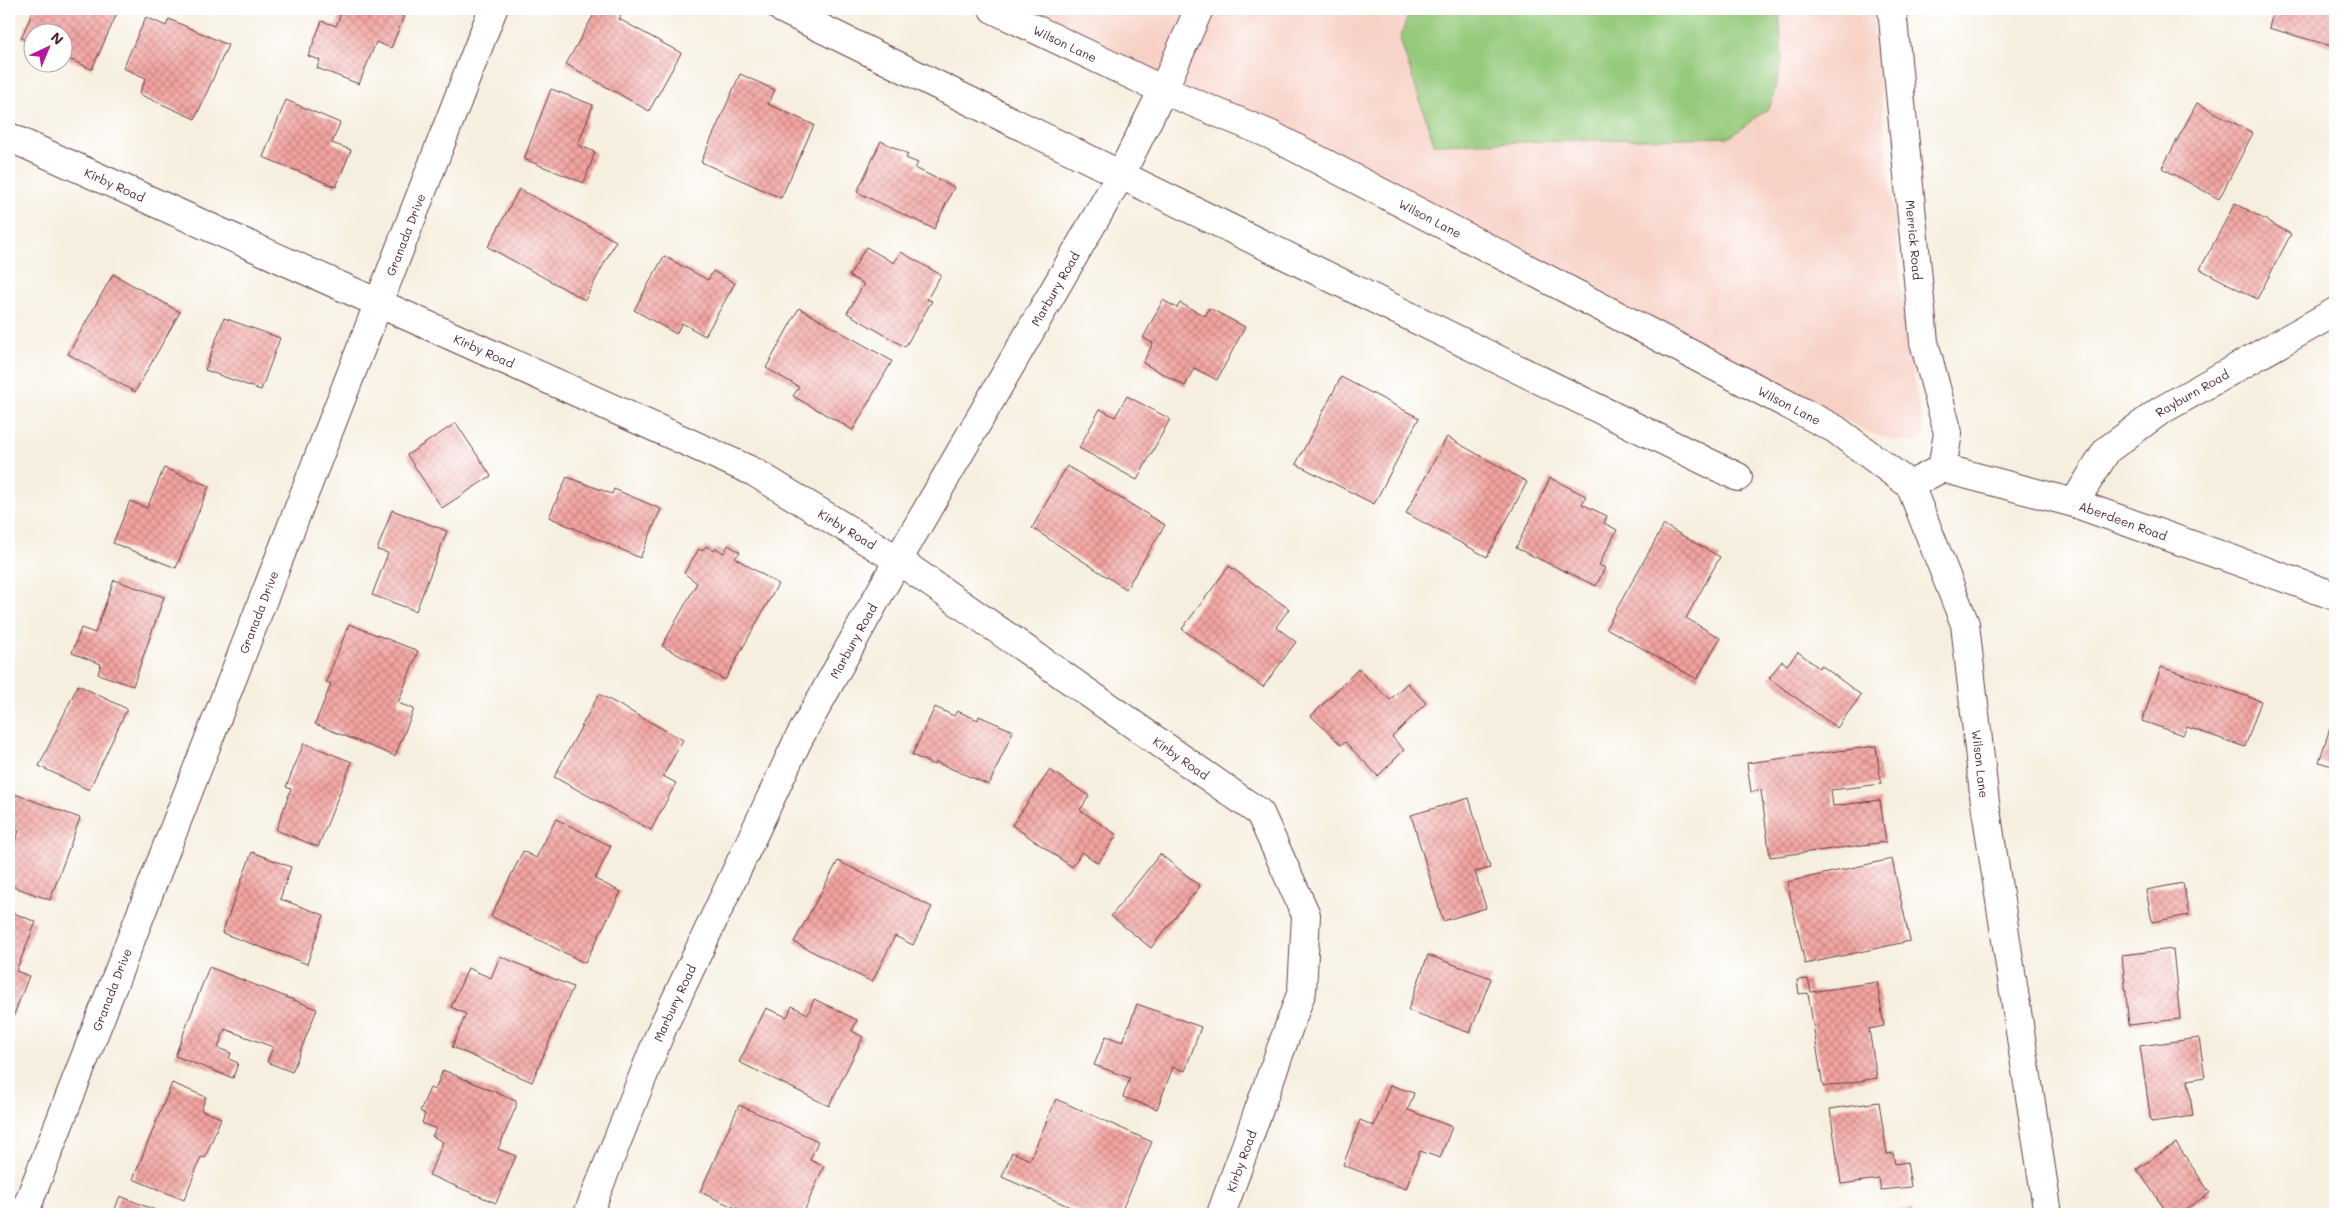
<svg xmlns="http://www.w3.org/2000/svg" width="2344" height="1223" font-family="Mali,sans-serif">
	<defs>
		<pattern id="building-cross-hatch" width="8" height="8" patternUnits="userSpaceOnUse" patternTransform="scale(1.25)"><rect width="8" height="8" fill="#f3a4a1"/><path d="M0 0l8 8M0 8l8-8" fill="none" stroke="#c78583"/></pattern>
	</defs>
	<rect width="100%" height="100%" fill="#fff"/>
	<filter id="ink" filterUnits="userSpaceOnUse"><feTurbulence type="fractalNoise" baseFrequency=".02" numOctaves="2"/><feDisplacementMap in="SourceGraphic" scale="10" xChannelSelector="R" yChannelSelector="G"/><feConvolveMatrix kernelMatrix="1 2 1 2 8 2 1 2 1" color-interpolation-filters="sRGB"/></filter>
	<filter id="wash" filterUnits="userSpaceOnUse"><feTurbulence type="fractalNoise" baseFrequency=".0096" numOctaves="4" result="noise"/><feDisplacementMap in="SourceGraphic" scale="20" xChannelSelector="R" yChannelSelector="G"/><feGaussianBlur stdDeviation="1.12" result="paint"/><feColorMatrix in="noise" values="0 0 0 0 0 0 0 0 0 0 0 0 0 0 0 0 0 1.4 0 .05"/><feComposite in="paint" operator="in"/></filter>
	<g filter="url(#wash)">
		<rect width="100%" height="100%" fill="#f6efdf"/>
		<path fill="#f7d1c6" d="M1015,9H1872L1907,340L1924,431L1916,443L1895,441L1870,433L1086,37Z"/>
		<path fill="#95ca7b" stroke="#707453" d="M1410,9H1779L1782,61L1770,107L1730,137L1434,144L1400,39Z"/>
		<g id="blocks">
			<path fill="url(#building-cross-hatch)" d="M34,9H119L92,69L62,56V32H32V43L21,38Z
				M343,9H384L404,16L391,48L376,42L359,84L317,68L320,60L308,56L322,21L336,26Z
				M597,9H610L621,15L619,19L681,53L649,111L566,64Z
				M2274,9H2335V47L2269,28Z
				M146,17L166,26L169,19L228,45L195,119L139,94L146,78L123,68Z
				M740,74L775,90L768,104L814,125L781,198L701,162Z
				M551,89L593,105L578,145L595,152L584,183L524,159Z
				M286,100L340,123L332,143L351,150L336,187L263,157Z
				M2197,103L2253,133L2219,199L2162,168Z
				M881,141L908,154L906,158L918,163L915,168L954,187L934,229L857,192Z
				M519,189L616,241L585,300L488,247Z
				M2235,203L2291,234L2257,299L2200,269Z
				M866,247L894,263L901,252L941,275L927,299L932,301L905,347L847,313L864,284L849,276Z
				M664,256L708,280L713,271L735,283L705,336L682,323L676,334L634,310Z
				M113,274L180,312L135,392L68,354Z
				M1163,300L1177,308L1180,303L1205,316L1209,308L1245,327L1217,380L1194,368L1185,386L1143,363L1153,343L1143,338Z
				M799,308L892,361L853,430L793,396L799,387L766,368Z
				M224,318L280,338L261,390L205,370Z
				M1341,377L1419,418L1374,504L1296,464Z
				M1127,396L1170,419L1137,480L1079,448L1100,409L1115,417Z
				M456,423L491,476L442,508L407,455Z
				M1447,437L1527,482L1487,557L1406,513Z
				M1067,466L1165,525L1126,589L1032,528Z
				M164,468L209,486L176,568L113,543L130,501L147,508Z
				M567,477L612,494L614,489L661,509L640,558L549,517Z
				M1550,478L1586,496L1582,504L1607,516L1604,523L1617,530L1599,565L1605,568L1596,586L1516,548Z
				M392,510L447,531L416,611L372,595L388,553L377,550Z
				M1664,525L1720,557L1686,618L1720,638L1697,679L1606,628Z
				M728,545L740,552L735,558L778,584L725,680L662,646L697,583L684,573L699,549L702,551L706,546L714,551L716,548L724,553Z
				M1229,566L1289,609L1276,627L1296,642L1263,687L1182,629Z
				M114,580L164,597L133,686L98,674L101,664L72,653L81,628L95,633Z
				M349,624L418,651L398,703L414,709L395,756L315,724L331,684L326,682Z
				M1798,652L1819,668L1821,665L1861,695L1837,728L1769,678L1782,661L1787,665Z
				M2161,667L2261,701L2245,747L2187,727L2183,735L2142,721Z
				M1358,669L1390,700L1407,683L1426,703L1392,737L1404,750L1378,776L1345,742L1341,745L1311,716Z
				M78,685L127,709L89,790L39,766Z
				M599,694L683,740L663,776L676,783L651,830L554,777Z
				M935,707L954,716L957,711L978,720L979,716L1013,731L989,785L936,762L934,765L912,755Z
				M2330,728L2335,729V779L2331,777L2335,767L2319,762Z
				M304,743L352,762L318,847L276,830L291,789L286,787Z
				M1876,746L1881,784L1831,790L1833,806L1880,800L1886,842L1770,857L1761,790L1751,792L1747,763Z
				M1050,770L1089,796L1080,810L1117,835L1098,863L1082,852L1072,867L1012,825Z
				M15,794L80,818L50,900L9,885V858L19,831L9,828V810Z
				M1469,798L1490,868L1475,872L1486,908L1443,921L1411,815Z
				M556,819L611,846L595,879L621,892L585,963L491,916L523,851L536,858Z
				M252,852L291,867L280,899L324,915L307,964L222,933Z
				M1160,854L1200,886L1151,948L1111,916Z
				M1892,859L1910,941L1805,964L1787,882Z
				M838,861L932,907L913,945L895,936L872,982L794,942Z
				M2183,883L2189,915L2152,922L2146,890Z
				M9,911L36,922L16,971L29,976L13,1017L9,1015Z
				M2173,949L2180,1019L2129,1025L2122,955Z
				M1428,955L1491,978L1470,1033L1408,1010Z
				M500,956L573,987L532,1082L452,1047L466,1014L451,1007L468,968L491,978Z
				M209,967L317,1009L292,1072L267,1062L273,1047L225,1029L218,1048L231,1053L229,1059L238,1063L233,1078L175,1056Z
				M1808,979L1811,992L1877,982L1884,1026L1869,1029L1877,1078L1823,1087L1808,993L1799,994L1797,980Z
				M814,999L857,1020L852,1031L863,1037L829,1106L739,1062L766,1008L787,1017L792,1006L808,1014Z
				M1137,1004L1201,1027L1185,1071L1173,1067L1157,1109L1123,1097L1130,1078L1094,1065L1106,1036L1123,1042Z
				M2199,1038L2205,1077L2188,1080L2193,1116L2151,1122L2140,1046Z
				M443,1070L516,1101V1107L498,1149L516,1156L496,1203L429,1175L443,1142L432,1136L436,1129L422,1123L425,1114L420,1111L430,1088L435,1090Z
				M172,1083L206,1097L201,1110L221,1118L205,1158L201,1157L184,1200L133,1179Z
				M1390,1085L1414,1093L1408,1110L1452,1127L1440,1158L1420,1151L1406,1189L1343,1165L1360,1120L1374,1126Z
				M1056,1099L1152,1142L1120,1214H1086L1002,1177L1012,1152L1030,1160Z
				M1879,1102L1887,1154L1893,1153L1895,1164L1907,1162L1911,1187L1881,1190L1879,1179L1841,1184L1830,1109Z
				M739,1105L818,1141L810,1160L824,1166L803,1214H749L700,1192Z
				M2176,1143L2210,1193L2178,1214H2168L2137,1169Z
				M120,1196L165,1214H113Z
				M1912,1208L1913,1214H1885V1213Z"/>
		</g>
	</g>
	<g filter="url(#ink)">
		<use href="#blocks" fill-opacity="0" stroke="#643e46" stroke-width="1"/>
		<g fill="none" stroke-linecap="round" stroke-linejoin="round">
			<g stroke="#643e46" stroke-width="30">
				<g id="minor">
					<path d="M782,9L1738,477"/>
					<path id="s1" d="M1892,9L1924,342L1948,433L1942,468"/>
					<path id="s2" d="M9,137L754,472L898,560L1260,813L1306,915L1302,991L1221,1214"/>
					<path id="s3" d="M1910,485L1942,468L2074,503L2335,596"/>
					<path id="s4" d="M2074,503L2107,450L2160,411L2335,312"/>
					<path id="s5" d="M24,1214L493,9"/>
					<path id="s6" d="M588,1214L661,1031L798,740L898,560L1120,176L1163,90L1199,9"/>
				</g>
			</g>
			<g stroke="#643e46" stroke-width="30">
				<g id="major">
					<path id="s7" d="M993,9L1163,90L1269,134L1835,429L1910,485L1965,624L1985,803L2048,1214"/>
				</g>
			</g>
			<use href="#minor" stroke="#fff" stroke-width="28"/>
			<use href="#major" stroke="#fff" stroke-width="28"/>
		</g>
	</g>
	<g text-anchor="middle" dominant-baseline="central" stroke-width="5" stroke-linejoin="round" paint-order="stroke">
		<g font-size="12" fill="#4a1f2b" stroke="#fff">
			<text stroke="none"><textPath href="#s7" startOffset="80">Wilson Lane</textPath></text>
			<text stroke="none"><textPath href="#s2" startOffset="116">Kirby Road</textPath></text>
			<text stroke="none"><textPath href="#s7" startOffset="485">Wilson Lane</textPath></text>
			<text stroke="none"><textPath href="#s5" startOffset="1051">Granada Drive</textPath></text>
			<text stroke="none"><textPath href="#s1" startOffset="232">Merrick Road</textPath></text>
			<text stroke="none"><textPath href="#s6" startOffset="1038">Marbury Road</textPath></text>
			<text stroke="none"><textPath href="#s2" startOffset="521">Kirby Road</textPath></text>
			<text stroke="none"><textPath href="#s4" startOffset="165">Rayburn Road</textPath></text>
			<text stroke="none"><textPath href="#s7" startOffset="890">Wilson Lane</textPath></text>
			<text stroke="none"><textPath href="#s3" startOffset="225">Aberdeen Road</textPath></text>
			<text stroke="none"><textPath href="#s2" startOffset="926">Kirby Road</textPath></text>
			<text stroke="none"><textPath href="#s5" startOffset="646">Granada Drive</textPath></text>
			<text stroke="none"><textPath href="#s6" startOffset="632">Marbury Road</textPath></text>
			<text stroke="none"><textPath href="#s2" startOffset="1331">Kirby Road</textPath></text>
			<text stroke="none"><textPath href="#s7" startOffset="1325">Wilson Lane</textPath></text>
			<text stroke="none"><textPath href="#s5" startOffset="241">Granada Drive</textPath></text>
			<text stroke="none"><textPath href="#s6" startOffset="228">Marbury Road</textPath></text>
			<text transform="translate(1241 1161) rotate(-70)">Kirby Road</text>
		</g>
	</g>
	<rect width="2344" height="1223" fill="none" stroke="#fff" stroke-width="30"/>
	<g transform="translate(48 48) rotate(44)"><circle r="24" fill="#ffffff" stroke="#b7a5aa"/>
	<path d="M0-4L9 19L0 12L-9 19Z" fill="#b5179e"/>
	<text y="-8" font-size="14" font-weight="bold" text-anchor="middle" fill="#4a1f2b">N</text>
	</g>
</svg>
